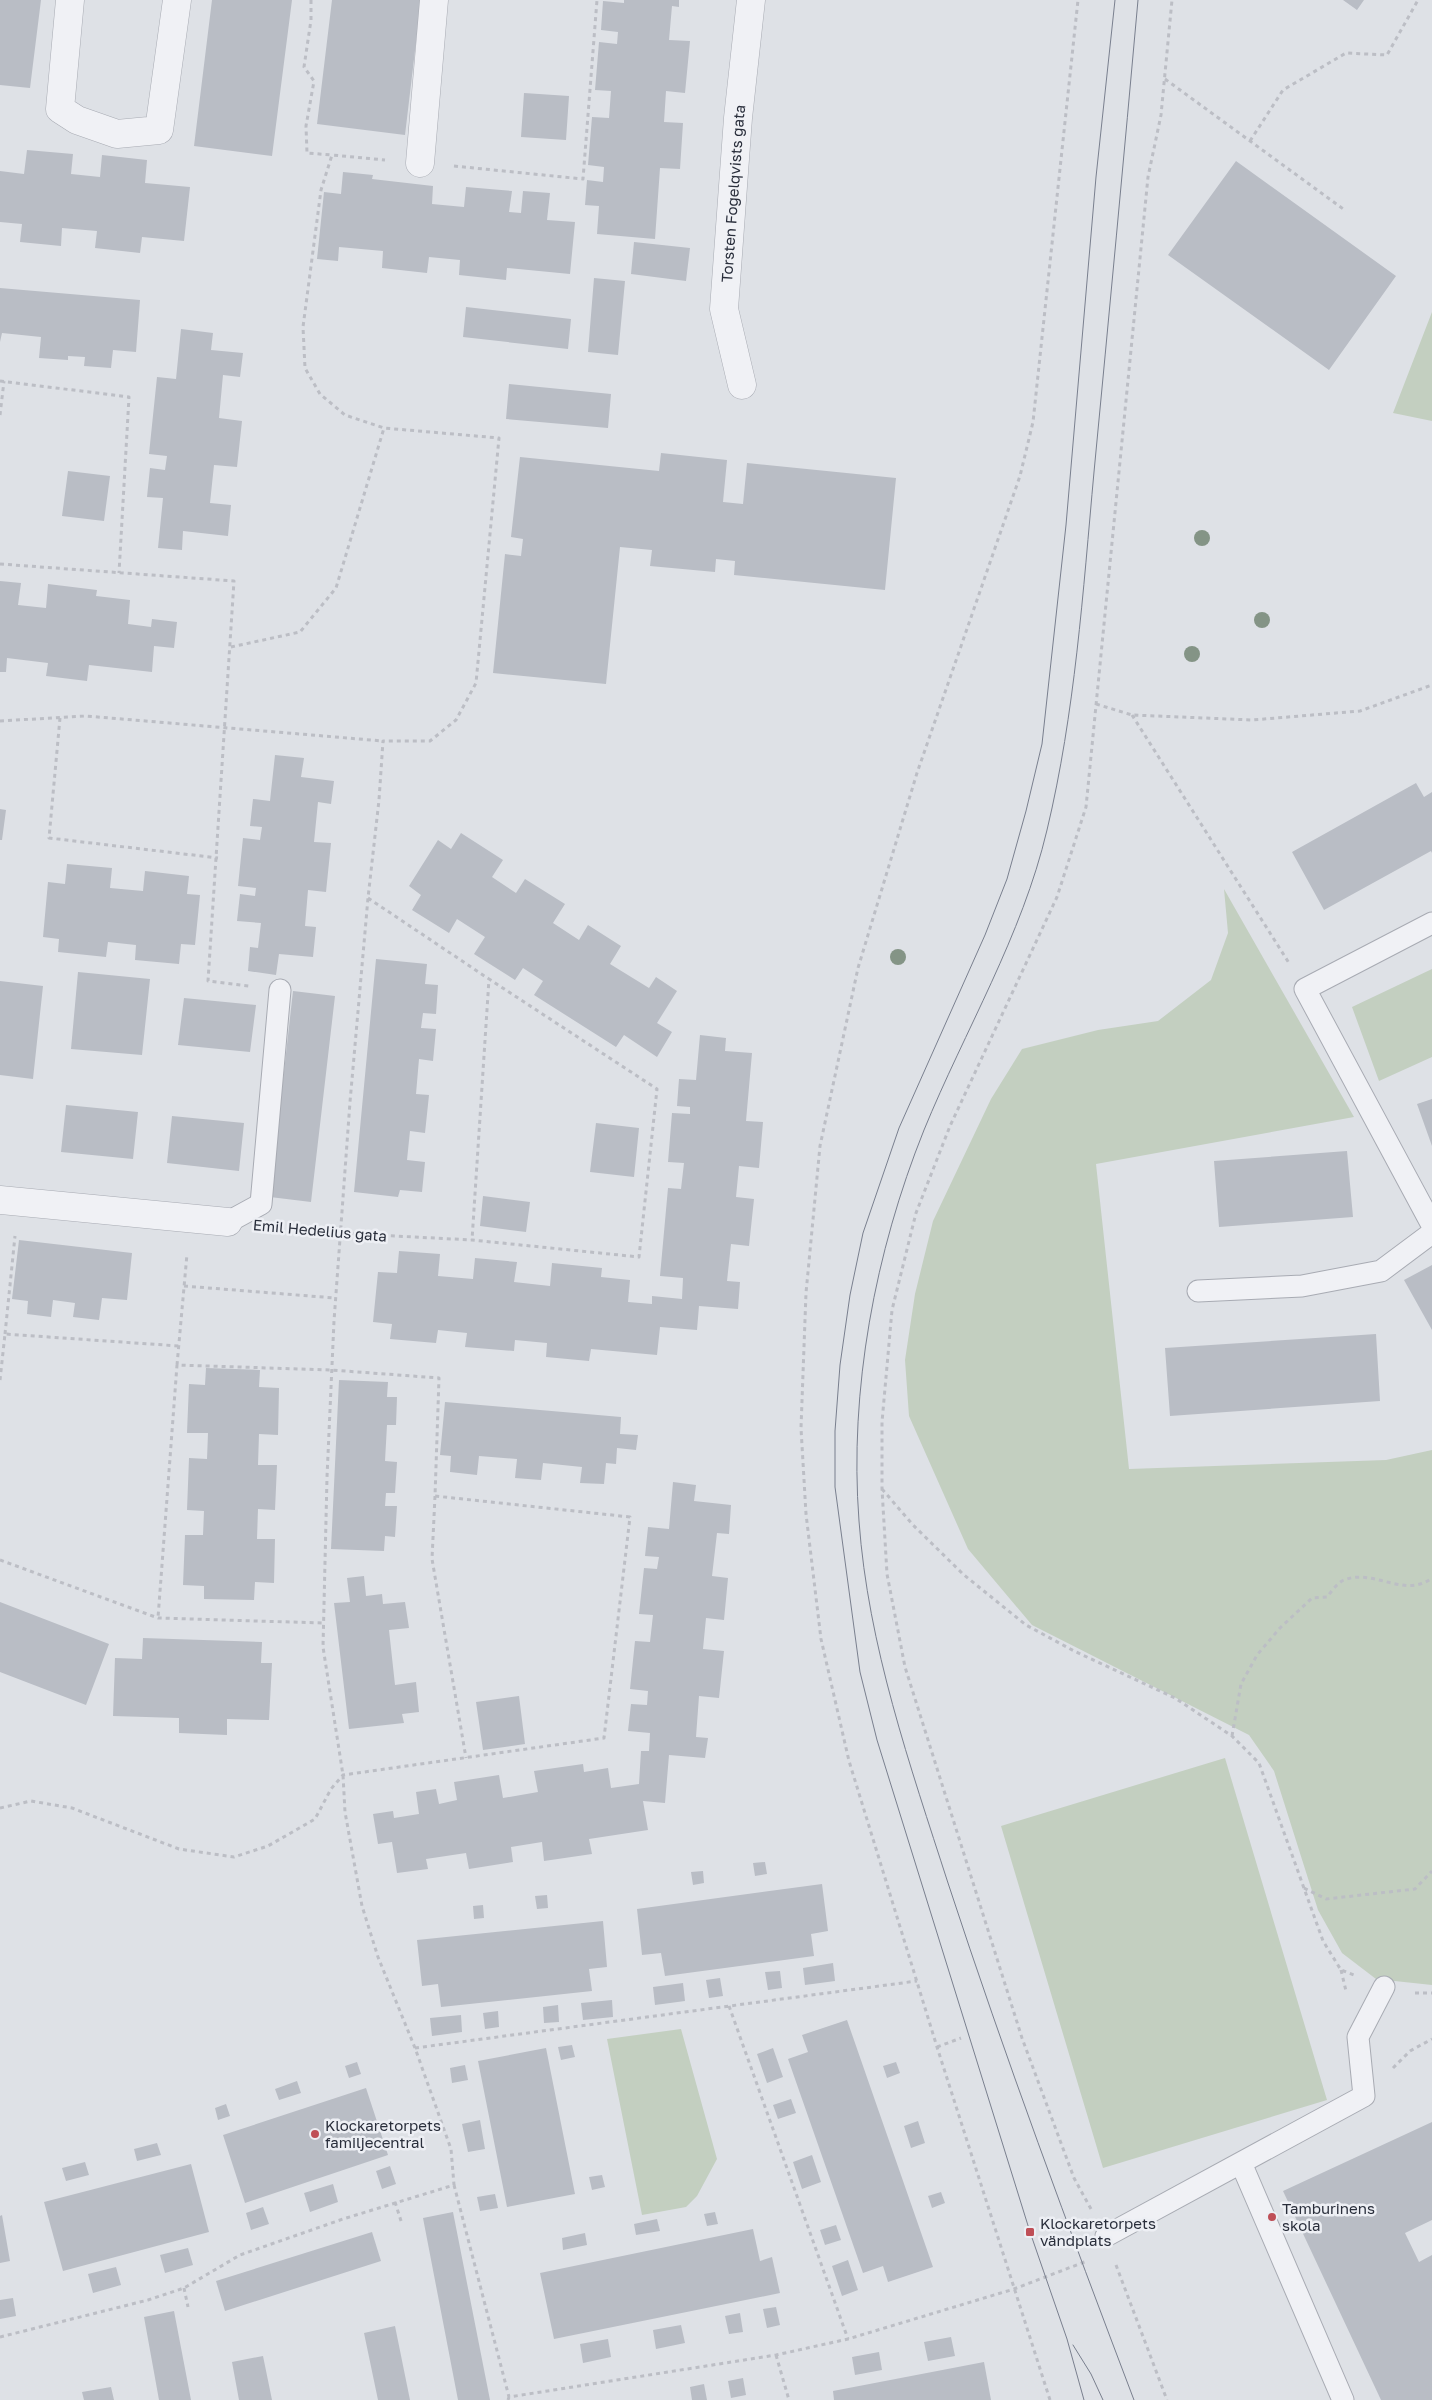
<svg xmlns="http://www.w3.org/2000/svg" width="1432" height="2400" font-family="'Golos Text',sans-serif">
	<rect width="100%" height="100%" fill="#dee1e6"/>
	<path fill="#c3cfc0" d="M1432,312V421L1393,413Z
		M1224,889L1354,1117L1096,1164L1129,1469L1386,1460L1432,1450V1985L1376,1979L1342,1953L1318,1910L1274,1771L1249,1735L1032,1625L968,1549L909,1416L905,1360L915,1294L933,1221L991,1099L1022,1049L1098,1030L1158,1021L1211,980L1228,933Z
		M1432,969V1057L1379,1081L1352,1007Z
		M1225,1758L1327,2100L1103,2168L1001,1826Z
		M681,2029L717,2159L697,2196L686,2207L642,2215L607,2039Z"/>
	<path fill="#b9bdc5" d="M0,0H41L30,88L0,85Z
		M212,0H292L272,156L194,146Z
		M332,0H421L405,135L317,124Z
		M624,0H679V7L672,6L669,40L690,41L685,93L666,91L664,122L683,123L680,169L660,168L655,239L597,234L599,206L585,205L587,180L603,182L604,167L588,165L592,117L609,118L611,91L595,90L599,42L617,44L618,32L601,30L603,1L624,3Z
		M1343,0H1364L1357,10Z
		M524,93L569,96L566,140L521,137Z
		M27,150L73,154L71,174L100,177L102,155L147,160L145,183L190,187L184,241L142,237L140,253L95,248L97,231L62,228L61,246L20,242L22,224L0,222V171L24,174Z
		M1236,161L1396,276L1329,370L1168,255Z
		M343,172L373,175L372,179L433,186L432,204L464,207L466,187L512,191L509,212L521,213L523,191L550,193L547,220L575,222L570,274L507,268L506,280L459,275L460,260L429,257L427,273L382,268L383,251L339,247L338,261L317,259L324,192L341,194Z
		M634,242L690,248L686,281L631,274Z
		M594,278L625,281L618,355L588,352Z
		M0,288L140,300L136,352L113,350L111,368L84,366L85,357L68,356V360L39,358L41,337L2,333L0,342Z
		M466,307L571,319L568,349L463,337Z
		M181,329L213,333L211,350L243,353L240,377L223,375L219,418L242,421L237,467L214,465L210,503L231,505L228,536L183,531L182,550L158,548L163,498L147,497L150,468L165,470L167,456L149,454L157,377L176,379Z
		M509,384L611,394L608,428L506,419Z
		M661,453L727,460L723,502L743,504L747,463L896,478L885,590L734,575L735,561L716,559L715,572L650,566L652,550L620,547L606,684L493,673L505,554L521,556L523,539L511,537L520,457L659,471Z
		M68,471L110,476L104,521L62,516Z
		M0,581L21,583L18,605L46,608L48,584L97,590L96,596L130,600L128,624L151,627L152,619L177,622L174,648L154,646L152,672L89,665L87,681L46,676L48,663L7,658L6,672H0Z
		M275,755L304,758L301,777L334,781L331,804L318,802L314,842L331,843L326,892L308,890L305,926L316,927L313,957L279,954L276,975L248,971L250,947L258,948L261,923L237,921L240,894L255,896L256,888L238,886L243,838L260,840L262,827L250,826L253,799L270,801Z
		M1416,783L1424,797L1432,792V853L1431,851L1324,910L1292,852Z
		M0,809L6,810L2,840H0Z
		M461,833L503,860L492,877L516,893L525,879L565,904L553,923L579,940L588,925L621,946L610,964L649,988L656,977L677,991L657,1023L672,1032L657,1057L624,1035L616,1047L534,995L543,981L523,968L515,980L474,954L485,937L457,919L449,933L412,910L421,895L409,886L438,840L451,849Z
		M67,864L112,868L110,888L143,891L145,871L189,876L187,894L200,895L195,945L181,944L179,964L135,960L136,945L108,942L106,957L58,952L59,939L43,937L48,882L65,884Z
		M376,959L427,964L425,984L438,985L436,1014L423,1013L421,1028L436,1029L433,1061L419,1059L416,1094L429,1095L425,1133L410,1131L407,1160L425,1162L422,1192L400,1190L398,1197L354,1192Z
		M78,972L150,979L142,1055L71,1049Z
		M0,981L43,986L33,1079L0,1075Z
		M293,991L335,996L311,1202L270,1197Z
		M184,998L256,1005L250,1052L178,1045Z
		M700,1035L726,1038L725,1051L752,1053L746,1121L763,1122L759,1168L739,1166L736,1197L754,1199L749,1246L731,1244L727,1281L740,1282L738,1309L699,1306L697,1330L660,1327L657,1355L591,1349L589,1361L546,1357L547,1343L515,1340L514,1351L465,1347L467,1333L438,1330L436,1343L390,1339L392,1324L373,1322L378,1272L397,1273L399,1251L440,1254L438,1276L473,1279L475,1258L517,1262L514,1282L550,1286L552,1263L602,1268L601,1277L630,1280L628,1302L652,1304V1296L682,1299L683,1278L660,1276L668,1188L681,1189L684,1163L668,1162L672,1113L690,1114V1107L677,1106L679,1079L696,1080Z
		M1432,1099V1146L1417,1104Z
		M66,1105L138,1112L133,1159L61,1152Z
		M172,1116L244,1123L239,1171L167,1163Z
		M596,1123L639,1128L634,1177L590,1172Z
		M1347,1151L1353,1217L1219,1227L1214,1161Z
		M483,1196L530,1202L526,1232L480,1226Z
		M19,1240L132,1253L127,1300L102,1298L99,1320L73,1317L75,1303L53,1300L51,1317L27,1314L28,1301L12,1299Z
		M1432,1265V1330L1404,1280Z
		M1376,1334L1380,1401L1170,1416L1165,1348Z
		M206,1368L260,1370L259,1387L279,1388L278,1435L259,1434L258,1465H277L275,1510L258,1509L257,1539H275L274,1583L255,1582L254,1600L204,1599V1586L183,1585L185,1535H203L204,1511L187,1510L189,1458L207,1459L208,1433H187L189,1384L205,1385Z
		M339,1380L388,1382L387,1397H397L396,1425H387L385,1461L397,1462L395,1493H386L385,1506H397L395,1537L385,1536L384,1551L331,1549Z
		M445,1402L621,1417L620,1434L638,1435L636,1450L617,1448L616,1464L606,1463L604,1484L580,1483L582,1467L543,1463L541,1480L515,1478L517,1459L479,1456L477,1475L450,1472L451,1456L440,1455Z
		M673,1482L696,1485L694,1501L731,1505L729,1534L717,1533L712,1576L728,1578L724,1620L706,1618L703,1649L724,1651L719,1698L699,1696L696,1737L708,1738L705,1758L669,1755L665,1803L643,1801L648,1830L589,1839L592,1854L544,1861L542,1842L511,1847L513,1862L469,1869L466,1853L426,1859L428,1869L397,1873L392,1842L378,1844L373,1814L393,1811L394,1818L419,1814L416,1792L436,1789L439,1804L457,1800L454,1782L499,1775L503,1798L538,1792L534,1771L583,1764L584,1772L608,1768L611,1788L639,1784L641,1751H649L650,1733L628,1731L631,1704L647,1705L648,1691L630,1689L635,1641L650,1642L653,1615L639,1614L644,1568L657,1569L659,1557L645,1556L648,1527L669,1529Z
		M364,1576L366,1596L382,1594L383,1604L405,1602L409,1628L389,1630L395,1685L416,1682L419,1712L402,1714L404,1723L349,1729L334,1603L350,1602L347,1578Z
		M0,1602L109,1644L86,1705L0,1672Z
		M143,1638L262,1642L261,1663H272L269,1720L227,1719V1735L179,1733V1718L113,1716L115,1658L142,1659Z
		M519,1696L525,1744L483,1750L476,1702Z
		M765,1862L767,1874L755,1876L753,1863Z
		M703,1871L704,1883L693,1885L691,1872Z
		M822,1884L828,1931L811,1934L814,1956L665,1976L661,1953L642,1955L637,1909Z
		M547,1895L548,1908L537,1909L535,1896Z
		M483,1905L484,1918L474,1919L473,1906Z
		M603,1921L607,1967L589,1969L592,1991L441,2007L438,1984L422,1986L417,1940Z
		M833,1963L835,1981L805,1985L803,1968Z
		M780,1971L782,1988L768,1990L765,1972Z
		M720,1978L723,1996L709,1998L706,1980Z
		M683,1983L685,2001L655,2005L653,1987Z
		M612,2000L613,2017L583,2020L581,2003Z
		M558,2005L559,2022L544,2023L543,2007Z
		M498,2011L499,2027L485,2029L483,2013Z
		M461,2015L462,2032L432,2036L430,2018Z
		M847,2020L933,2267L888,2282L883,2266L863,2273L788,2059L808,2052L802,2035Z
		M572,2045L575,2057L561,2060L558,2047Z
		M546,2048L575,2194L507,2207L478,2061Z
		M773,2048L783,2077L767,2083L757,2054Z
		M357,2062L361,2074L349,2078L345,2066Z
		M896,2062L900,2073L887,2078L883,2066Z
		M465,2065L468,2080L452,2083L450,2068Z
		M297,2081L301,2093L279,2100L275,2089Z
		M366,2088L388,2155L245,2203L223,2135Z
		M791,2099L796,2113L778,2119L773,2105Z
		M226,2104L230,2116L218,2120L215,2108Z
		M480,2120L485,2149L468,2152L462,2124Z
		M918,2121L925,2143L911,2148L904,2126Z
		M1432,2122V2220L1405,2233L1419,2262L1432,2255V2400H1381L1283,2191Z
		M157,2143L161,2155L137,2161L134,2149Z
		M812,2155L821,2182L802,2189L793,2162Z
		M85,2162L89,2175L66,2181L62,2168Z
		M191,2164L209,2232L63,2271L44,2202Z
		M390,2166L396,2184L382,2189L376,2171Z
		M602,2175L605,2187L592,2190L589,2177Z
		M333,2184L338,2202L310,2212L304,2193Z
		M941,2192L945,2203L932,2208L928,2196Z
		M495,2194L498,2208L480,2211L477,2197Z
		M263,2207L269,2224L251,2230L246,2213Z
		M453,2212L490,2400H458L423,2218Z
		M715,2212L718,2224L707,2226L704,2214Z
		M2,2215L10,2261L0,2263V2216Z
		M657,2219L660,2231L636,2235L634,2224Z
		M836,2225L841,2240L825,2245L820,2230Z
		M753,2229L760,2261L772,2257L780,2293L554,2339L540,2273Z
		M372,2232L381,2261L225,2311L216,2281Z
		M585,2233L587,2245L563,2250L562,2238Z
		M188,2248L193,2265L165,2273L160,2255Z
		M848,2260L858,2290L842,2296L832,2266Z
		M116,2267L121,2285L93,2293L88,2274Z
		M13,2298L16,2316L0,2319V2300Z
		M776,2307L780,2325L767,2328L763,2309Z
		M174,2311L191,2400H159L144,2317Z
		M740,2313L743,2332L729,2334L725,2316Z
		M681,2325L685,2343L656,2349L653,2330Z
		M395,2326L410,2400H378L364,2333Z
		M951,2337L955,2356L928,2361L924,2342Z
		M608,2339L611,2357L583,2363L580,2344Z
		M879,2352L882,2370L855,2375L852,2357Z
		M263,2356L272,2400H239L232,2362Z
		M984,2362L991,2400H834L833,2391Z
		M743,2378L746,2395L731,2398L728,2381Z
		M704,2384L707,2400H692L690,2387Z
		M111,2387L114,2400H84L82,2392Z"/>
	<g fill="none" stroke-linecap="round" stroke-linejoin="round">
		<g stroke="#a8abb3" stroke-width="23">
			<path id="service" d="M1432,923L1305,989L1432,1225
				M228,1222L261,1204L280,990
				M1198,1291L1302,1286L1381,1271L1432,1233
				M1241,2163L1343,2400
				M1106,2236L1364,2096L1358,2037L1384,1987"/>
		</g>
		<g stroke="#a8abb3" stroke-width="29">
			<g id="minor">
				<path d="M70,0L60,109L77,120L117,134L159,130L177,0"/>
				<path d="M420,163L434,0"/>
				<path id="s1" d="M742,385L724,309L738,118L751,0"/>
				<path d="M0,1200L228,1222"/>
			</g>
		</g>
		<path stroke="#bcbec5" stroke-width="3" stroke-dasharray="4 4" stroke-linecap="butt" d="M311,0V20L304,67L314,81L306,126L307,153L332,155
			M1165,79L1346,211
			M1250,141L1283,90L1346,53L1387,55L1418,0
			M454,166L583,179L597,0
			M0,381L129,397L119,573
			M0,415L4,381
			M0,564L234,581L208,981L249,986
			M231,647L300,632L336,588L384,428
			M1096,704L1132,715L1252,720L1360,711L1432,685
			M1132,715L1289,963
			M60,718L49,838L218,858
			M0,721L86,716L383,741
			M368,898L489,979
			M279,1230L472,1240L639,1257L657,1089L489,979L472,1240
			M184,1286L335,1298
			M5,1334L15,1236
			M177,1365L187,1254
			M0,1380L5,1334L179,1346
			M882,1489L913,1525L964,1575L1026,1625L1074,1651L1175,1698L1232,1736L1259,1763L1323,1941L1341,1970L1354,1975
			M435,1496L432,1559L466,1758
			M0,1560L158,1618L323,1623
			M1232,1736L1241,1684L1257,1655L1280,1628L1312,1598L1327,1597C1331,1592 1338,1582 1344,1580C1374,1568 1404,1599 1432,1578
			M0,1808L31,1801L72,1808L179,1849L234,1857L268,1846L315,1819L331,1789L343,1775L604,1738L630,1517L435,1496L439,1378L331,1370L177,1365L158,1618
			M1304,1888L1326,1899L1415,1889L1432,1871
			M1341,1970L1346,1991
			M1415,1993H1432
			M729,2006L848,2339
			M937,2047L961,2038
			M415,2048L917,1981
			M1393,2068L1410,2051L1432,2039
			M454,2185L509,2397
			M395,2202L402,2224
			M1091,2209L1074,2178L1022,2038L905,1667L887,1574L882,1489V1422L892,1310L916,1213L950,1126L1057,897L1086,807L1148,177L1161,115L1172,0
			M1116,2265L1167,2400
			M184,2288L188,2307
			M0,2337L148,2300L184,2288L240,2255L343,2219L454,2185L451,2149L415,2048L378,1957L362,1906L345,1812L343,1775L323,1647L327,1477L334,1321L350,1102L368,898L379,800L383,741H430L456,720L476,683L499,438L384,428L345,415L320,394L305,368L303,327L321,190L332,155L385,160
			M776,2355L789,2400
			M508,2400L509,2397L776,2355L848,2339L1014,2289L1087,2261
			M1050,2400L937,2047L849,1761L821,1639L806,1514L801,1428L806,1293L820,1146L858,968L917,773L1020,476L1033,422L1078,0"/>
		<use href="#service" stroke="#f0f1f5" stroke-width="21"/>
		<use href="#minor" stroke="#f0f1f5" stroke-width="28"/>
		<path stroke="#797f8e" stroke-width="1" d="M1073,2345L1091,2374L1103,2400
			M1084,2400L1067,2339L1030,2232L877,1740L860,1672L835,1487V1431L840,1365L850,1295L863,1233L899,1128L985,935L1007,879L1026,811L1042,744L1066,525L1096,177L1115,0
			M1134,2400C1069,2229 1005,2057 948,1883C910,1765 868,1646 859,1521C849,1390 875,1252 924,1130C965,1030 1022,936 1047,830C1075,713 1083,592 1094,472C1109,315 1124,157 1138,0"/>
	</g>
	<g fill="#849486">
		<circle cx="1202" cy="538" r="8"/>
		<circle cx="1262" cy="620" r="8"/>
		<circle cx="1192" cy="654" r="8"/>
		<circle cx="898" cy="957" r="8"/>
	</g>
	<g fill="#bf4f57" stroke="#edeff4" stroke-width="2">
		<circle cx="315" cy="2134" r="5"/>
		<circle cx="1272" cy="2217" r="5"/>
		<rect x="1025" y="2227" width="10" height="10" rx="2.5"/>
	</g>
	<g text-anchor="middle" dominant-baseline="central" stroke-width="5" stroke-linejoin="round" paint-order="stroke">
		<g font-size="15" fill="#292e3b" stroke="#edeff4">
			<text stroke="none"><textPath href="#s1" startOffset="194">Torsten Fogelqvists gata</textPath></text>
			<text transform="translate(320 1230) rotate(5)">Emil Hedelius gata</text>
		</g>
		<g font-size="15" fill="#292e3b" stroke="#edeff4" text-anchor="start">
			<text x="325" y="2125">Klockaretorpets<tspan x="325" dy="17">familjecentral</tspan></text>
			<text x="1282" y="2208">Tamburinens<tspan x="1282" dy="17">skola</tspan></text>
			<text x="1040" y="2223">Klockaretorpets<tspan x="1040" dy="17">vändplats</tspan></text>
		</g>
	</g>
</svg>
